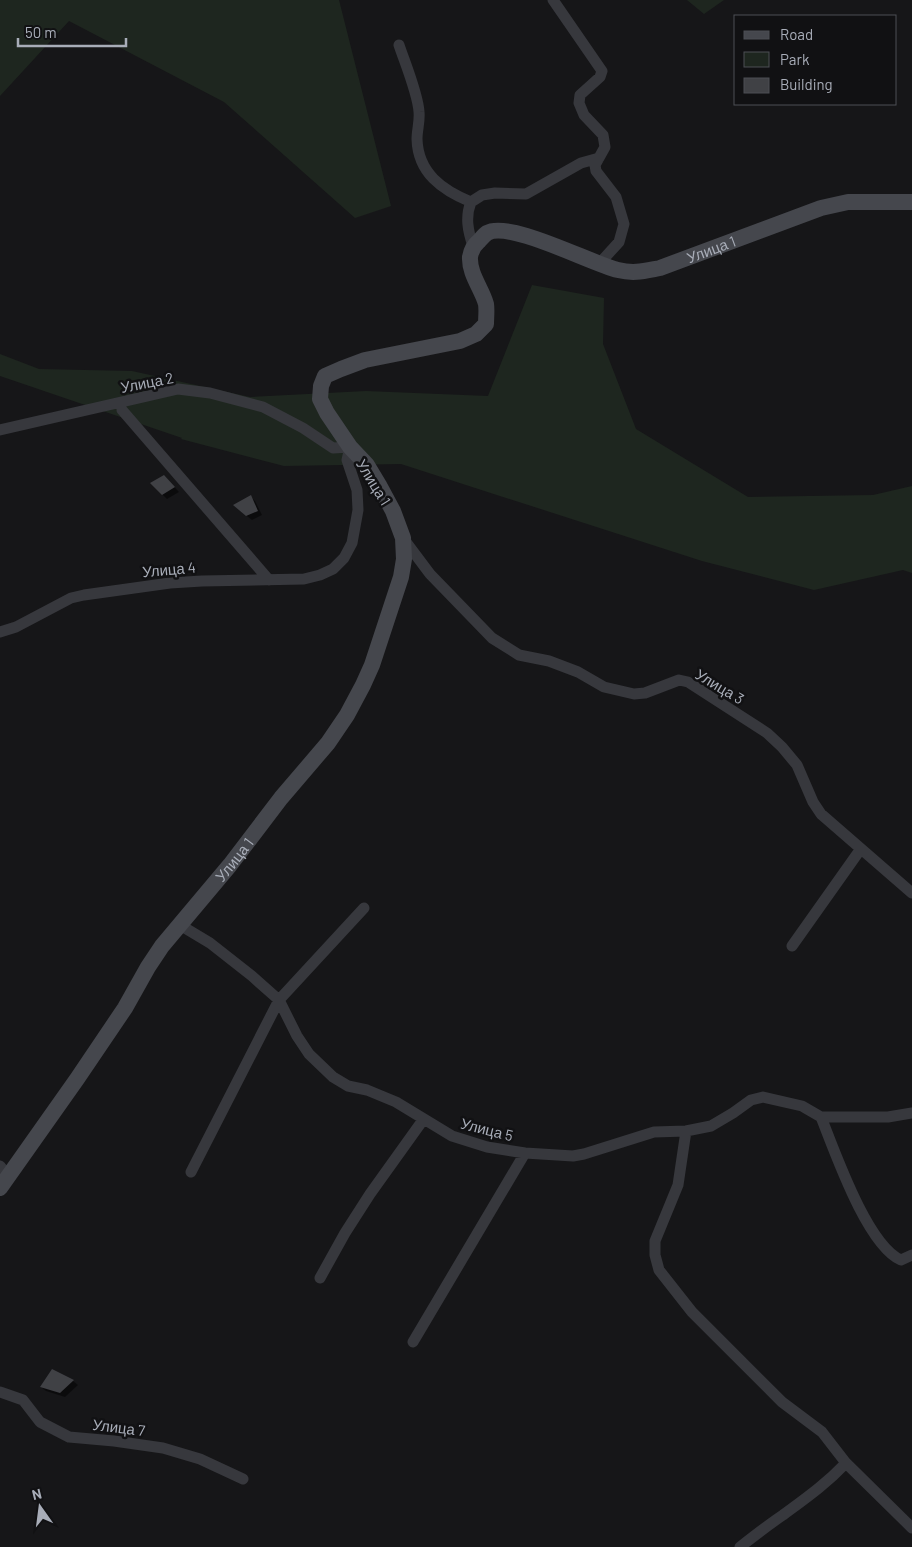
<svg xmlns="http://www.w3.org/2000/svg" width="912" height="1547" font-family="Barlow,sans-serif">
	<rect width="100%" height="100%" fill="#161618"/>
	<path fill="#1e261f" d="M0,0H339L391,206L355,218L224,102L69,21L0,96Z
		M687,0H724L704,14Z
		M532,285L604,298L603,344L636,429L748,497L873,495L912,486V573L903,570L814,590L702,561L401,464L284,466L181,439L182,438L0,376V354L39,369L132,371L250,397L366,391L488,396Z"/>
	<path fill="#0007" d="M164,476L179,492L167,499L152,484Z
		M250,496L255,501L262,515L252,520L239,510Z
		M53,1371L73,1381L78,1385L65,1397L46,1391L41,1387Z"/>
	<path fill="#404145" d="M164,475L175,487L162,495L150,483Z
		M251,495L258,511L246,516L233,505Z
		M52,1369L74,1380L60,1393L40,1387Z"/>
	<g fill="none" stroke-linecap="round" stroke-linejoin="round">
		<path stroke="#37383d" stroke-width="11" d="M553,0L602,71L600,77L580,95L579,103L584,115L603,135L605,147L595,165L596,171L616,197L624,224L619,242L599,264
			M399,45C405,63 418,94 419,112C420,121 417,130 417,139C418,173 442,190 471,202C465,217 468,231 473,246
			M471,202L482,195L495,193L526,194L581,163L599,158
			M122,410L269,580
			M0,430L178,389L210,393L263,407L303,428L333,448L350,447L347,460L357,490L358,510L352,543L344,558L333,569L320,575L304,579L202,581L170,583L84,595L71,598L16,627L0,632
			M403,538L430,574L492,638L519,655L549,661L578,672L604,687L634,694L645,693L679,680L688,682L767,733L782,747L797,765L813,802L821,814L912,893
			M180,925L210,943L252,976L279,1000L297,1036L309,1054L333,1077L348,1086L367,1090L396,1102L452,1136L487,1147L525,1153L573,1156L584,1154L654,1132L686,1131L711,1126L733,1113L751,1100L763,1097L802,1106L821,1117H888L912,1113
			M792,946L860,850
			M821,1117C835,1152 867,1245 901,1260L912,1255
			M686,1131L678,1185L655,1241V1255L659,1270L692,1312L782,1402L822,1432L846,1463L912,1528
			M0,1166L8,1176
			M191,1172L279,1000L364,908
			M320,1278L345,1233L370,1194L423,1120
			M413,1342L525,1153
			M0,1392L23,1400L40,1422L69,1437L114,1441L163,1448L200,1459L243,1479
			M740,1547C754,1536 768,1525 783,1515C806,1498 826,1484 846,1463"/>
		<path stroke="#45474d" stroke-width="16" id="s1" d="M0,1188L77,1079L125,1008L148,967L162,946L230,865L281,798L328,743L347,715L363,685L372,665L401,577L404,559L403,538L393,511L379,485L367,465L350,447L327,413L320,399L321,386L325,376L341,369L365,360L460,341L476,334L486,324C486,318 487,310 486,304C482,289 469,274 470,257C471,251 474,245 479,241C481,239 484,235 487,233C509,220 592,264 618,270C634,274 644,271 660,268L821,208L848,202H912"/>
	</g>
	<g text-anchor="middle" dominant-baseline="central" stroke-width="5" stroke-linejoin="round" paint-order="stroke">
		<g font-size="15" fill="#a8adb8" stroke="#111113">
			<text stroke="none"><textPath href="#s1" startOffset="1469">Улица 1</textPath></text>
			<text transform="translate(147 382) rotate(-11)">Улица 2</text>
			<text transform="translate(374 482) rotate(58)">Улица 1</text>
			<text transform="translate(169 569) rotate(-5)">Улица 4</text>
			<text transform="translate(720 686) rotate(31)">Улица 3</text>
			<text stroke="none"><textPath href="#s1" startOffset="404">Улица 1</textPath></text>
			<text transform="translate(487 1129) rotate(14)">Улица 5</text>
			<text transform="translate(119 1427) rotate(7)">Улица 7</text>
		</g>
	</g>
	<rect x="734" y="15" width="162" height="90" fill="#111113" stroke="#4d4f55"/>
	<rect x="744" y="31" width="25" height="8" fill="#45474d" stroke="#4d4f55"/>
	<text x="780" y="40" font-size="15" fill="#a8adb8">Road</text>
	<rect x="744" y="52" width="25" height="15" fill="#1e261f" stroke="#4d4f55"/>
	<text x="780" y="65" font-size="15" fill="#a8adb8">Park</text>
	<rect x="744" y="78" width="25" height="15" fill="#404145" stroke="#4d4f55"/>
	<text x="780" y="90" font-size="15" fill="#a8adb8">Building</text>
	<g transform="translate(40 1507) rotate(346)" stroke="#111113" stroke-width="4" paint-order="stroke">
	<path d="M0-4L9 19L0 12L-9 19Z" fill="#a8adb8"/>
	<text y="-8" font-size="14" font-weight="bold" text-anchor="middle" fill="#a8adb8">N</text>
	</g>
	<path d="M18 38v8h108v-8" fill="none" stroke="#a8adb8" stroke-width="2.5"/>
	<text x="25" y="38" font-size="15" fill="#a8adb8" stroke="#111113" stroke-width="4" paint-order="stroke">50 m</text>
</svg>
